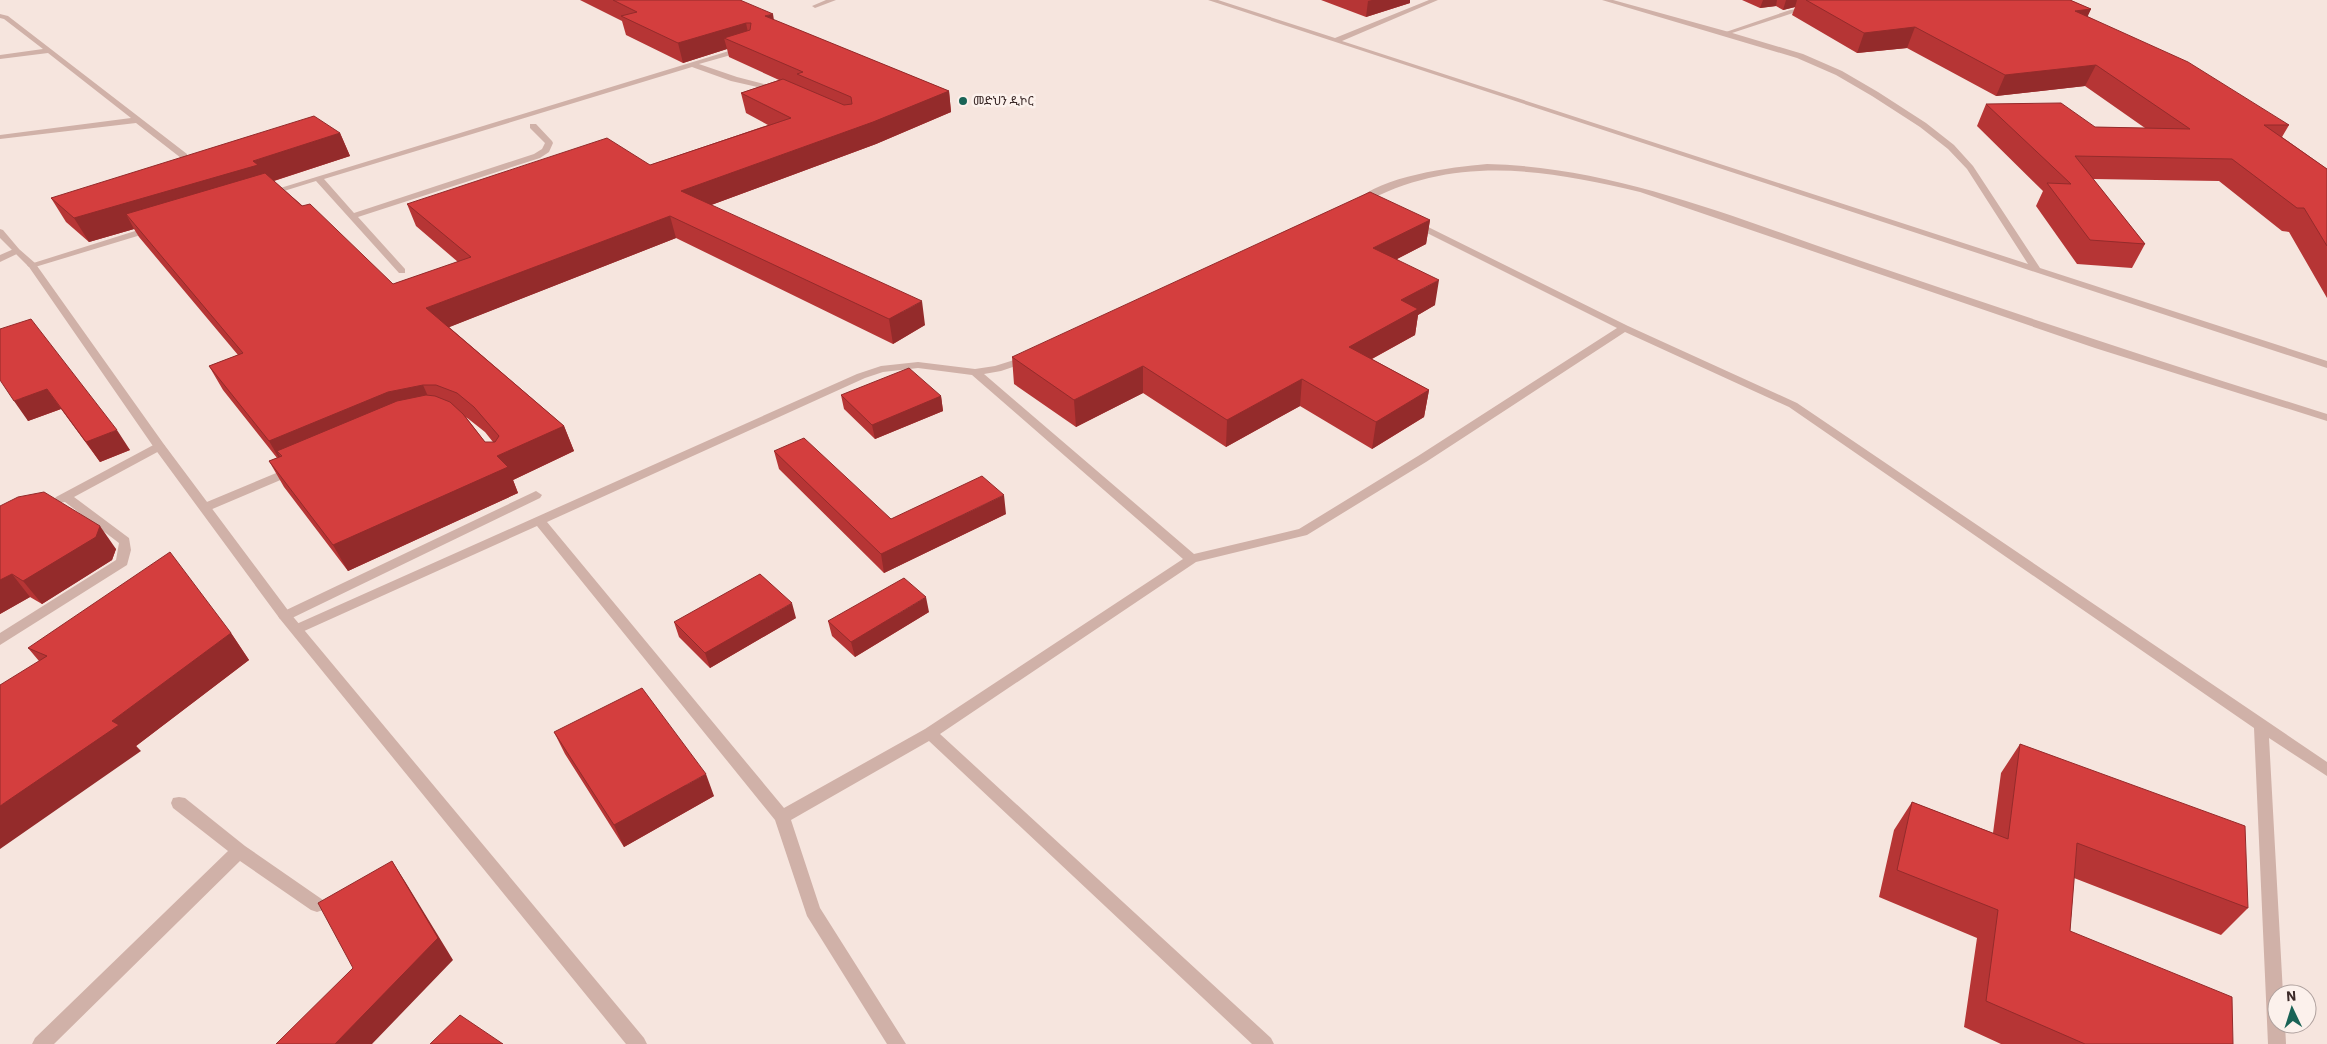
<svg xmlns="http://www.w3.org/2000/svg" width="2327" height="1044" font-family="'IBM Plex Sans','Noto Sans Ethiopic',sans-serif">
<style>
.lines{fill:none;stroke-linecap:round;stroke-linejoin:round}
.service{fill:#d0b1a8;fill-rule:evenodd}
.minor{fill:#d0b1a8;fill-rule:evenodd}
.wall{fill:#b63535;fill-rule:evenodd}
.shaded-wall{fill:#942b2b}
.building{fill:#d43e3e;stroke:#942b2b}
.poi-dot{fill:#196356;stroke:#fcf1ec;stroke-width:2}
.labels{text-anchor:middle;stroke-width:5;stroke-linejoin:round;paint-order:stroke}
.far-poi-label{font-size:12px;fill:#3c2a29;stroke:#fcf1ec;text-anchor:start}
</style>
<rect width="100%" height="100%" fill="#f6e5de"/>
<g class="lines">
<path class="service" d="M826,0H836L815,8L812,6Z
M1809,7L1812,9L1811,10L1793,13L1729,34L1723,33L1790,10Z
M0,14L8,16L187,154V158H181L136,123L0,139V135L131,118L48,53L0,59V55L43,49L4,19L0,18Z
M742,47L746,49L745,51L699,64L737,77L780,88V92L731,81L692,67L324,179L354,213L534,154L542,149L545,143L530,128V124H536L552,141L553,143L549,152L540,158L358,217L405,269V273H399L316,181L268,196L264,193Z
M1487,164C1620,167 1745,222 1870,264C2022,316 2174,366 2327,414V421L2095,348L1640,192C1544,169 1453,154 1362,204L1355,202C1381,176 1451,167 1487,164Z
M1414,220L1628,326L1797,403L2327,762V776L2269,738L2283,994H2277V1024H2285L2286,1044H2268L2254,728L1789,407L1625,332L1426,462L1307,535L1196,562L940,734L1271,1038L1274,1044H1252L929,741L791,820L820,908L906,1044H887L807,916L775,820L537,526L302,632H292L290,629L292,626L857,374L881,366L918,362L975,369L995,366L1027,356L1031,357L1032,359L1031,361L1001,371L984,374L1194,554L1299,529L1418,456L1617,328L1411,225L1409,223ZM918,368L972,375L1183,559L925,729L784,808L547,522L865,378L883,372Z
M151,226L154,227V231L35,267H29L27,265Z
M16,248L19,249V253L0,262V255Z
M159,442L165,446L163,449L74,497L129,538L131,550L127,565L0,645V633L116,560L119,543L65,502L56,503L54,500L56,497Z
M293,466L299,470L297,473L210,510L206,511L200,507L202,504Z
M536,491L542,495L540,498L290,619H280L278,616L280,613Z
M179,797L185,798L245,846L323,900L325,905L323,910L317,912L311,910L240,861L54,1044H32L35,1038L228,851L173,808L171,803L173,798Z"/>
<path class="minor" d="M1208,0H1218L1335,38L1429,0H1438L1342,41L2028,264L1967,169L1948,149L1920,127L1872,96L1836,75L1797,58L1602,0H1613L1729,32L1803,54L1842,71L1878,92L1926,123L1954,145L1973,166L2040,268L2327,361V368Z
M0,229L3,230L19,249L35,263L163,443L290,613L644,1038L647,1044H626L280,619L155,449L29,267L0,238Z"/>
</g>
<path class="wall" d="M580,0H740L774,20L949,91L951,112L876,144L711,205L925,325L893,344L676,238L449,327L564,426L574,451L513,480L518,493L348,571L284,487L269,461L277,458L223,390L209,366L238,355L139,237L134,229L89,242L66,222L51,198L340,133L350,156L274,181L393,284L458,262L416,226L407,204L650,165L768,125L746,113L741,93L779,80L729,57L727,49L683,63L626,35L622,21ZM466,417L485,432L493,442H485Z
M1321,0H1410V3L1366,17Z
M1742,0H2070L2091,9L2087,16L2289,125L2282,137L2327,169V298L2289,232L2282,231L2219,181L2093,179L2145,244L2132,268L2077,264L2036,206L2043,191L1977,126L1986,104L2095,127L2145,128L2085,86L1996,96L1907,48L1857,53L1792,15L1795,7L1783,10L1776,6L1760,8Z
M1430,220L1426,244L1397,259L1435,305L1418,315L1415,335L1372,359L1429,390L1424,417L1372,449L1300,406L1226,447L1143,393L1076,427L1014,384L1012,357Z
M0,329L130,450L100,462L61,409L28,421Z
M841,395L941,396L943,411L875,439L844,409Z
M774,451L891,519L1006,514L884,573L779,469Z
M0,506L116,549L112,560L42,604L30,597L0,614Z
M929,612L855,657L832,636L828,621Z
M796,618L710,668L679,637L674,622Z
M231,633L249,660L136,746L141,751L39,661L28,648Z
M554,732L714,796L624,847L565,754Z
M2020,744L2248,908L2221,935L2074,878L2070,931L2233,1044H2001L1964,1027L1977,938L1879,897L1894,830L1912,802L1993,833L2001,773Z"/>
<path class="shaded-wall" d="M1372,0H1410V3L1366,17L1368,1Z
M1763,0H1777L1776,6L1760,8Z
M1786,0H1797L1795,7L1783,10Z
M2091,9L2082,29L2075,11Z
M773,14L776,33L765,16Z
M746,23L750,42L724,38L727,49L683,63L678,43Z
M1915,27L1907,48L1857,53L1864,33Z
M2096,65L2085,86L1996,96L2005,75Z
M949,91L951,112L876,144L687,214L681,191Z
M340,133L350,156L267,183L126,214L134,229L89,242L74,218Z
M670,216L676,238L437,332L426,308Z
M1430,220L1426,244L1370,273L1373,248Z
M1439,280L1435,305L1418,315L1415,335L1346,373L1349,347L1401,300Z
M922,301L925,325L893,344L889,319Z
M1143,366V393L1076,427L1074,400Z
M1302,379L1300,406L1226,447L1227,420Z
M423,385L434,410L282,456L277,451L286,466L284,467L269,441L388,392Z
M47,389L61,409L28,421L14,401Z
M1429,390L1424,417L1372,449L1376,422Z
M941,396L943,411L875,439L872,425Z
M564,426L574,451L513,480L518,493L348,571L333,545L497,456Z
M117,430L130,450L100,462L86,442Z
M1004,495L1006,514L884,573L881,554Z
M100,526L116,549L112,560L42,604L23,581Z
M12,574L30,597L0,614V580Z
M926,597L929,612L855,657L851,642Z
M792,603L796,618L710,668L705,653Z
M231,633L249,660L136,746L141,751L0,849V806L112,721Z
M706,774L714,796L624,847L614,825Z
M392,861L406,883L453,960L372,1044H335Z"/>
<path class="building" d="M613,0H740L773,14L765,16L949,91L873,122L681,191L922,301L889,319L670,216L426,308L564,426L497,456L508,467L333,545L269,461L282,456L277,451L397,401L426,395L435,396L450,402L463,414L485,442H495L499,436L474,407L457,393L436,385H423L388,392L269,441L209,366L243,353L126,214L265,173L302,206L310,204L393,284L471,257L407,204L607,138L650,165L791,118L741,93L783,79L844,105L852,104L851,97L797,74L803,72L724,38L750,30L751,23H746L678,43L621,16L637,12Z
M1806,0H2070L2091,9L2075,11L2188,62L2289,125H2264L2327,169V246L2304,208H2297L2232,159L2075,156L2145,244L2090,240L2047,183L2071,184L1986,104L2061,103L2095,127L2190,129L2096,65L2005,75L1915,27L1864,33Z
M314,116L340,133L253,161L258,165L74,218L51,198Z
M1370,192L1430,220L1373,248L1439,280L1401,300L1418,309L1349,347L1429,390L1376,422L1302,379L1227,420L1143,366L1074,400L1012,357Z
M31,319L117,430L86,442L47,389L14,401L0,380V329Z
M909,368L941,396L872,425L841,395Z
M804,438L891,519L982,476L1004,495L881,554L774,451Z
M44,492L100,526L96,537L23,581L12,574L0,580V506L18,497Z
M170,552L231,633L112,721L119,725L0,806V685L47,656L28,648Z
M760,574L792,603L705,653L674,622Z
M904,578L926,597L851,642L828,621Z
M642,688L706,774L614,825L554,732Z
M2020,744L2245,826L2248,908L2077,843L2070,931L2232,997L2233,1044H2085L1986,1001L1998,910L1897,870L1912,802L2008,839Z
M392,861L438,938L335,1044H276L353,968L318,903Z
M460,1015L503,1044H430Z"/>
<circle class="poi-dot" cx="963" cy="101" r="5"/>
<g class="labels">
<g class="far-poi-label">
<text x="973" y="105">መድህን ዲኮር</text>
</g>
</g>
<g transform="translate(2292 1009) rotate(356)"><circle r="24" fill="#fcf1ec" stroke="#afa19e"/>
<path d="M0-4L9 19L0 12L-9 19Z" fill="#196356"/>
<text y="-8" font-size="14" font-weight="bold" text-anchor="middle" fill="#3c2a29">N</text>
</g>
</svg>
